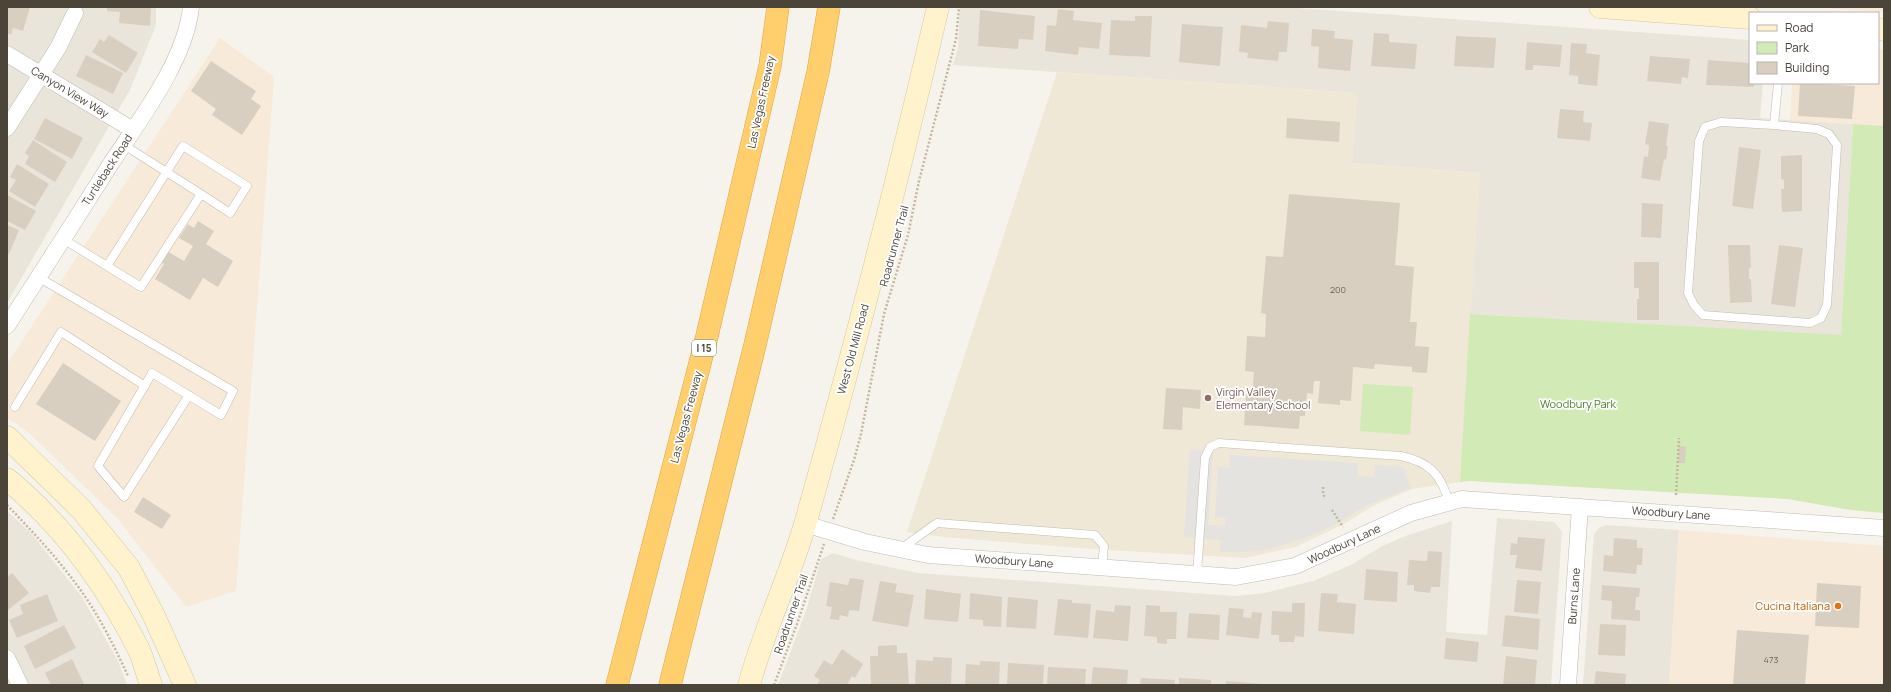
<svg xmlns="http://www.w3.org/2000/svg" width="1891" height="692" font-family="Manrope,sans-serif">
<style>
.residential{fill:#eae5da}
.commercial{fill:#f7ead8}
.education{fill:#efe8d6}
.green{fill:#d2eab5}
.parking{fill:#e5e3e0}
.building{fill:#d8cfc1}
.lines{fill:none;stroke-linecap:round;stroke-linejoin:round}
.lane-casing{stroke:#c2bbae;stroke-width:9}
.street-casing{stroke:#c2bbae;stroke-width:17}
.secondary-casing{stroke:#d6c79b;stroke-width:23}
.highway-casing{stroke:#e0a43c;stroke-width:23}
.path{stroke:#c4b79f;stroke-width:2.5;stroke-dasharray:2 2;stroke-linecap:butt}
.lane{stroke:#fff;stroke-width:8}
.street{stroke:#fff;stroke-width:16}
.secondary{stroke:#fff3cd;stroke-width:22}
.highway{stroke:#ffcf6e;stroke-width:22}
.education-dot{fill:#8d6e63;stroke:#fff;stroke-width:1.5}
.food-dot{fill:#e8710a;stroke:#fff;stroke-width:1.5}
.labels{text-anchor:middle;stroke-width:3.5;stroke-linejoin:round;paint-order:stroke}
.number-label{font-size:9px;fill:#6e675b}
.shield{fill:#fff;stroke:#817c74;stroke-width:1}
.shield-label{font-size:10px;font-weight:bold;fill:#4b4439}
.street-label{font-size:11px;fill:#4b4439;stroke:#fff}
.education-label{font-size:11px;fill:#785e54;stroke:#fff;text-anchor:start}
.park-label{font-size:11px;fill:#4a7f2a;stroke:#fff}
.food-label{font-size:11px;fill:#c56008;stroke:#fff;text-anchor:end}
</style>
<rect width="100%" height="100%" fill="#f6f3ec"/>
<path class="residential" d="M7,7H156V25L130,90L7,303Z
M960,7H1283L1750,40V83H1763L1760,118L1853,124L1841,336L1470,314L1480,173L1352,163L1357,93L953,65L958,48Z
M7,511L31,533L82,597L118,661L127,685H7Z
M1497,518L1554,522L1562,532L1551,685H778L807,608L821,559L833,553L856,560L918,573L1235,596L1265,593L1313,581L1351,565L1382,546L1408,535L1452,521L1446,632L1487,635Z
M1606,525L1679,530L1669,685H1583L1594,534L1599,528Z"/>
<path class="commercial" d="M1808,7H1884V12Z
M220,38L274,77L236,591L186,607L118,519L26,430L7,418V364Z
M1878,49H1884V126L1790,120L1792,83H1878Z
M1679,530L1884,546V685H1669Z"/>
<path class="education" d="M1057,72L1357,93L1352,163L1480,173L1460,482L1412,489L1373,506L1342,525L1295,547L1245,558L1092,549L943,537L907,532Z"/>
<path class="green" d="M1853,124L1884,126V513L1851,510L1787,499L1470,481L1460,482L1470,314L1841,335Z
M1363,384L1413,387L1410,435L1360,431Z"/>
<path class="parking" d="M1190,450L1213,451L1208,525L1225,526L1226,518L1215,517L1218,467L1229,468L1230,455L1358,463L1357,476L1374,477L1375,465L1403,467L1411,488L1369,504L1340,522L1305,538L1269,549L1246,552H1220L1221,540L1184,537Z"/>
<path class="building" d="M7,7H30L23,31L13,28L11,35L7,33Z
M107,7H151L150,26L119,23L120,12L107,11Z
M1058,9L1074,11L1073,20L1102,23L1099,49L1079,47L1078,55L1045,51L1047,25L1056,26Z
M980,10L1035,16L1033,40L1019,39L1018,49L978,46Z
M1135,16H1152L1150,57L1109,55L1111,20L1135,21Z
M1268,21L1289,23L1287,52H1279L1278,61L1247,58L1248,53L1239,52L1241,25L1267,28Z
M1182,24L1223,27L1220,66L1179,62Z
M1312,29L1335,31L1334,38L1353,40L1350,71L1318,68L1319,47L1311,46Z
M1374,33L1389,34V42L1417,44L1415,69L1371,66Z
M109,35L138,53L126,73L92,52L100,39L104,42Z
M1456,36L1496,38L1494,68L1454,66Z
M1527,42L1562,45L1560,67L1533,65V70H1525Z
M1571,43L1587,44L1586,53L1600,55L1597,86L1578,84V76L1569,75Z
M86,55L123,73L113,94L76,76Z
M1650,56L1690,59L1688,78L1682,77L1681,84L1647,81Z
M1708,60L1750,63V83H1754V87L1706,85Z
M211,61L256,91L251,99L261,106L242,135L212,115L216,109L191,91Z
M1800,83L1855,86L1852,119L1798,116Z
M1560,109L1584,111L1583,122L1592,123L1590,141L1557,138Z
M45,118L83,138L72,159L34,139Z
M1287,118L1340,122L1339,142L1286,138Z
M1649,121L1669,124L1666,146H1668L1666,160L1664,159L1660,181L1641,178L1644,156L1648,157L1649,145L1645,144Z
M33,140L67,162L55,182L25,164L29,156L25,153Z
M1739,147L1761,150L1753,209L1732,206Z
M1802,155V211L1782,212L1781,189H1784V180L1781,179V156Z
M17,164L49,184L35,207L9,191L16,180L10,177Z
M1289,194L1400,203L1395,265L1414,267L1410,322H1417L1415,346L1429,347L1427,373L1412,372V367L1375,364L1374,369L1353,367L1351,401L1340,400V405L1318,403L1320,381H1314L1313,394L1307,393L1305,416H1300L1299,429L1244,425L1246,395H1252L1254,372L1245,371L1247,336L1265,337L1266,314L1261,313L1266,256L1283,257Z
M7,195L36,211L25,230L7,221Z
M1642,203L1663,204L1661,238L1641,237Z
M198,221L214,231L206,244L233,261L218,287L203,278L190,300L155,279L164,264L161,262L167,251L184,261L193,246L179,238L188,224L194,228Z
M7,225L19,230L9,254L7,253Z
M1728,245H1750L1751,268H1749V279H1751L1752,302L1730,303Z
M1779,245L1803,248L1795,307L1771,304Z
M1634,262H1659V320H1637V299H1639V288H1634Z
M63,363L121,401L95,441L36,404Z
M1166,388L1201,390L1200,409L1183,407L1182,430L1163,429Z
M1679,446L1686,447L1685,463H1678Z
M143,497L171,515L162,529L134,512Z
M1518,537L1545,539L1542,571L1515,568L1517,555H1510L1511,543L1517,544Z
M1614,538L1637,540V548H1643L1642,565H1637L1636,574L1603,571L1604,555L1613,556Z
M1428,551L1442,552L1440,587H1431L1430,593L1414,591V585H1407L1409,560L1427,561Z
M1366,569L1398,572L1397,602L1364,600Z
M12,573L29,593L7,611V577Z
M850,578L864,580L859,611L849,610L848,617L840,615L839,620L830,619L832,607L826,606L830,582L848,585Z
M1517,580L1541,582L1538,614L1514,612Z
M880,581L897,584L895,592L914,595L908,627L872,621Z
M1817,583L1861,586L1859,628L1815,626Z
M1602,585L1640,588L1639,597H1636L1635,610H1640V621L1611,619L1612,601L1601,600Z
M926,589L961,594L958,622L924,619Z
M970,593L1002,597L1001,627L983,626V620L969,619Z
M1321,593L1338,594L1337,602L1356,604L1354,634L1318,631Z
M47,594L58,621L17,638L9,620L23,614L20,605Z
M1008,597L1038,600L1036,629L1006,627Z
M1058,599L1072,600V603L1091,604L1088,638L1054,635Z
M1292,603H1305L1304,637L1295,636L1294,642H1279V635H1271L1272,611L1292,612Z
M1115,605L1131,606L1128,641L1093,638L1096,610L1114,612Z
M1146,605L1160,606V612H1177L1176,639H1167V644L1157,643V637L1144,636Z
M1229,608L1244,609L1243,617L1251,618L1252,612L1262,613L1259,639L1226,635Z
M1189,613L1220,615L1219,640L1187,638Z
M1505,615L1540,619L1538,650L1502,646Z
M1600,624L1626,625L1625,656L1598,655Z
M64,625L76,648L35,669L24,646Z
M1737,630L1809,635L1805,685H1733Z
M1446,638L1479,642L1477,662L1444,659Z
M897,645V653H907L909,685H871L870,656H878V646Z
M842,649L863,664L855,678L852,676L847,685H817L820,680L814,676L824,660L832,665Z
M1506,656L1537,660L1535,685H1503Z
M933,657L952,658L951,685H915L916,660L933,661Z
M72,659L84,684L51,685L45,673Z
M980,661L1000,662L999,685H965L966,664L980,665Z
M1008,663L1044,665L1043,685H1007Z
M1048,667L1086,669L1085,685H1047Z
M1093,667L1128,670L1127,685H1091Z
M1596,671L1626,674L1625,685H1594Z
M1141,678L1175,680L1174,685H1140Z
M1179,678L1211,680V685H1179Z
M1226,681L1262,684V685H1226Z"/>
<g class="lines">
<g class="lane-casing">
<path id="lane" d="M1774,125L1817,129L1829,134L1837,145L1827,305L1821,318L1810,323L1703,315L1694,305L1688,293L1699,141L1705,127L1721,122L1774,125L1778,83
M124,145L201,194
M63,239L141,287L201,194L230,213L247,186L183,146L107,266
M38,277L233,391L221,415L152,373L98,466L124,497L189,395
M15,407L61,332L145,386
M902,548L937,523L1095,535L1104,546L1102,567
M1197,574L1205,458L1210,447L1219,443L1401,456C1429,462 1441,474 1449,502"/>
</g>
<g class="street-casing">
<path id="street" d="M7,54L133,130
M7,128L58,48L75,13
M7,326C42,272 76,219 110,165C140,119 185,62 191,7
M805,524L865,542L928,555L1236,577L1295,566L1411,513L1462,499L1884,528
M7,658L20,685
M1568,685L1580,507"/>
</g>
<g class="secondary-casing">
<path id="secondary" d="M1600,7L1750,18
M1878,29L1884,30
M7,437L81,509L129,568L154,616L185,685
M7,479C63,525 107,586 139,650C144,661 147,674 151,685
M749,685C764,629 790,577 806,521C854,351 898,179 938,7"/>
</g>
<g class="highway-casing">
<path id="highway" d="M617,685L707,336L770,66L778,7
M670,685L755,345L818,72L829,7"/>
</g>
<path class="path" d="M1323,487V493L1325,498
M1676,495L1679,438
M7,505C29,528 51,551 70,576C94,606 112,641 128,676
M1332,510L1343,527
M833,519L854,460L861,434L884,314L908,235L919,181L956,39L959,7
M774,685L797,624L824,544"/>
<use href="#lane" class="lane"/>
<use href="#street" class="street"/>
<use href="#secondary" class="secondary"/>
<use href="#highway" class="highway"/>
</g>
<circle class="education-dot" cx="1208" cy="398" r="4"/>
<circle class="food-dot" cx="1838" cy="606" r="4"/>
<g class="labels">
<g class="number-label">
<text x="1338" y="293">200</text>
<text x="1771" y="663">473</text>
</g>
<rect class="shield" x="692" y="340" width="24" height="16" rx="3"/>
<g class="shield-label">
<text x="704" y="352">I 15</text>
</g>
<g class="street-label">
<text transform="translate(70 92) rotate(31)" y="4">Canyon View Way</text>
<text transform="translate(761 102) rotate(-78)" y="4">Las Vegas Freeway</text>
<text transform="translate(107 170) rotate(-57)" y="4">Turtleback Road</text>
<text transform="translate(894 246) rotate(-75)" y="4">Roadrunner Trail</text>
<text transform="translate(853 349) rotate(-75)" y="4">West Old Mill Road</text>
<text transform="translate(686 417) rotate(-75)" y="4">Las Vegas Freeway</text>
<text transform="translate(1671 513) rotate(4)" y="4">Woodbury Lane</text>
<text transform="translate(1344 544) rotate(-25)" y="4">Woodbury Lane</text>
<text transform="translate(1014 561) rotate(4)" y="4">Woodbury Lane</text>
<text transform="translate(1574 596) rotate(-86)" y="4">Burns Lane</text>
<text transform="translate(791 614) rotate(-71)" y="4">Roadrunner Trail</text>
</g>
<g class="education-label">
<text x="1216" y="396">Virgin Valley<tspan x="1216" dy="13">Elementary School</tspan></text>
</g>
<g class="park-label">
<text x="1578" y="408">Woodbury Park</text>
</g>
<g class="food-label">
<text x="1830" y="610">Cucina Italiana</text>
</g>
</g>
<rect width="1891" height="692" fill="none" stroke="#4b4439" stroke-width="16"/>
<rect x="1749" y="12" width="130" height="72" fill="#ffffff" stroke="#b7b4b0"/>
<rect x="1757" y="25" width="20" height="6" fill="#fff3cd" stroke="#b7b4b0"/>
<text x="1785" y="32" font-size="12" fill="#4b4439">Road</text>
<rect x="1757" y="42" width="20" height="12" fill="#d2eab5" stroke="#b7b4b0"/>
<text x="1785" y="52" font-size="12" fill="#4b4439">Park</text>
<rect x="1757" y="62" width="20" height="12" fill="#d8cfc1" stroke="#b7b4b0"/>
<text x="1785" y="72" font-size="12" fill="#4b4439">Building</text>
</svg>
